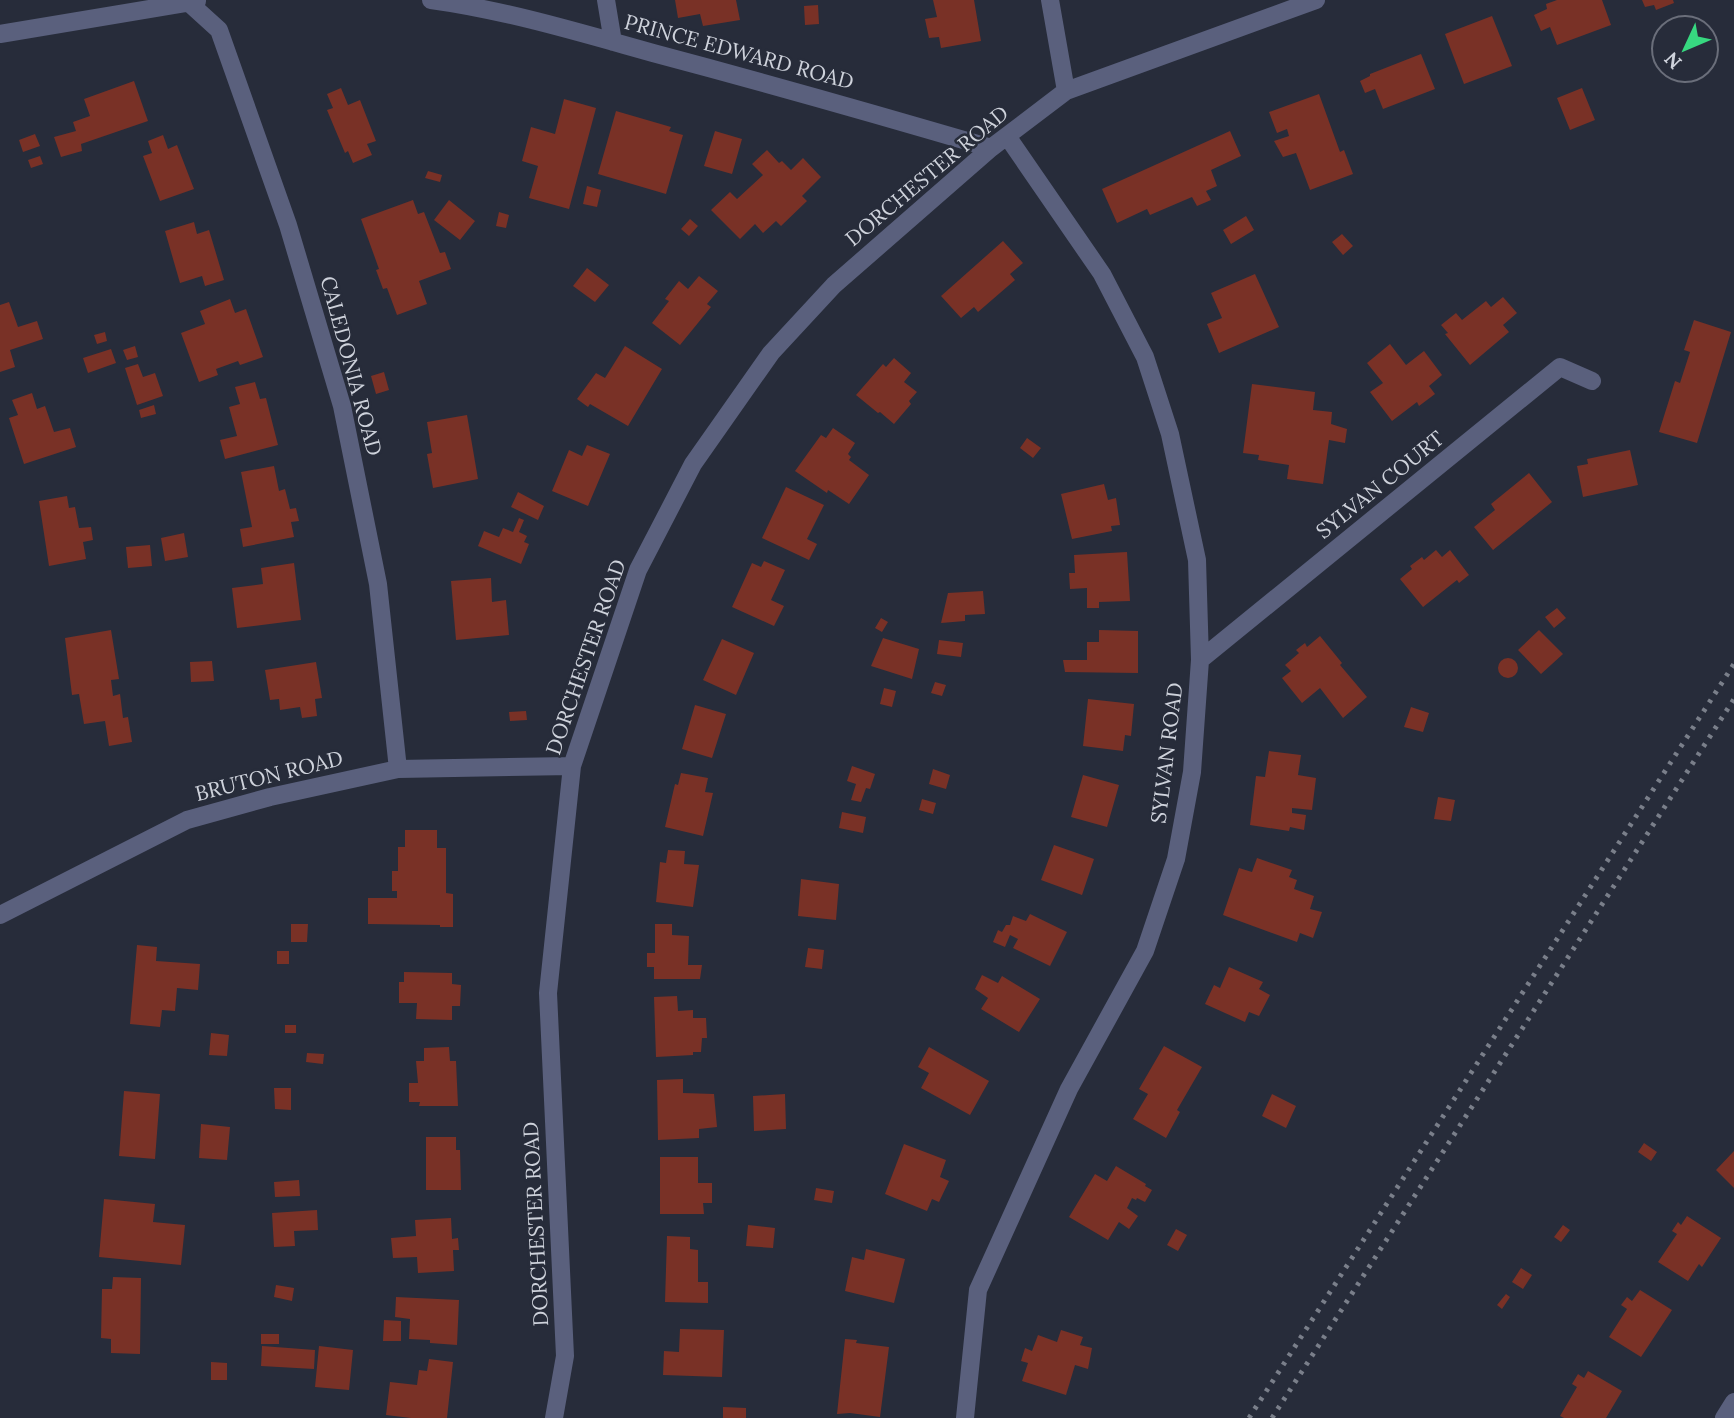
<svg xmlns="http://www.w3.org/2000/svg" width="1734" height="1418" font-family="Lora,serif">
<style>
.building{fill:#793126}
.lines{fill:none;stroke-linecap:round;stroke-linejoin:round}
.street{stroke:#5a607d;stroke-width:18}
.rail{stroke:#7a7f8a;stroke-width:5;stroke-dasharray:3.5 7;stroke-linecap:butt}
.labels{text-anchor:middle;stroke-width:5;stroke-linejoin:round;paint-order:stroke}
.street-label{font-size:21px;fill:#ced2db;stroke:#272c3a}
</style>
<rect width="100%" height="100%" fill="#272c3a"/>
<path class="building" d="M675,0H736L740,20L703,26L700,14L678,18Z
M933,0H974L981,41L941,48L939,37L929,38L925,19L937,17Z
M1557,0H1602L1611,25L1557,45L1550,27L1541,31L1534,15L1547,9L1546,4Z
M1642,0H1673L1674,3L1656,10L1654,5L1645,7Z
M818,5L819,24L805,25L804,6Z
M1492,16L1512,66L1464,84L1445,34Z
M1421,54L1435,89L1383,109L1375,89L1365,93L1360,81L1370,76V74Z
M134,81L148,121L81,144L82,151L61,157L54,137L76,131L73,122L90,116L84,99Z
M341,88L348,105L360,100L376,141L367,144L372,155L353,163L348,151L345,153L327,110L333,108L327,94Z
M1582,88L1595,120L1570,130L1557,98Z
M1319,94L1340,152L1344,150L1353,174L1310,190L1296,153L1283,157L1274,141L1289,136L1287,129L1277,133L1269,112Z
M564,99L596,108L569,209L529,198L538,166L522,161L531,127L555,134Z
M616,111L671,127L669,131L683,135L666,194L598,174Z
M715,131L742,139L732,174L704,166Z
M1230,131L1241,156L1211,170L1217,186L1206,191L1211,200L1197,206L1192,197L1150,215L1147,209L1117,223L1102,189Z
M35,134L40,146L23,152L19,140Z
M163,135L168,149L177,145L194,189L160,201L143,156L152,153L148,141Z
M767,150L779,163L782,161L791,170L803,158L821,177L802,196L807,201L781,226L776,221L763,233L755,224L740,239L711,210L730,192L737,199L763,175L752,164Z
M40,156L43,164L31,168L28,160Z
M428,171L442,175L440,182L425,178Z
M587,186L601,190L597,207L583,204Z
M413,200L418,214L424,212L440,253L445,252L451,269L419,281L427,304L397,315L387,288L383,289L376,270L379,269L361,219Z
M449,200L475,221L460,240L434,220Z
M499,212L509,215L506,228L496,226Z
M1246,216L1254,230L1231,244L1223,230Z
M690,219L698,226L689,236L681,229Z
M194,222L197,234L209,230L224,280L205,286L202,276L180,283L165,231Z
M1342,234L1353,246L1343,255L1332,242Z
M1003,241L1023,263L1010,274L1015,280L978,312L974,307L961,318L941,296Z
M587,268L609,285L595,302L573,286Z
M1255,274L1279,327L1219,353L1207,324L1222,318L1211,293Z
M699,276L718,291L707,304L711,307L680,345L652,323L669,301L665,299L679,281L688,289Z
M1503,297L1517,313L1503,325L1509,332L1470,365L1445,334L1448,333L1441,325L1456,313L1462,320L1486,301L1491,307Z
M230,299L235,313L246,309L263,357L240,365L238,361L216,369L218,375L199,382L181,333L205,324L200,311Z
M9,302L18,327L37,321L43,339L10,350L15,367L0,372V305Z
M1694,320L1731,332L1697,443L1659,432L1675,381L1680,383L1690,352L1684,350Z
M105,332L107,341L97,344L94,335Z
M1390,344L1406,365L1424,351L1442,375L1429,386L1435,394L1419,406L1417,402L1392,421L1370,392L1383,383L1367,363Z
M135,346L138,357L127,360L123,350Z
M625,346L662,369L628,426L590,404L588,407L577,399L596,373L605,378Z
M111,349L116,363L88,373L83,358Z
M894,358L911,373L904,382L917,392L909,401L911,404L894,424L880,412L878,413L856,395L883,364L886,367Z
M138,364L143,377L155,373L163,396L137,405L125,368Z
M384,372L389,390L376,394L371,376Z
M255,382L260,399L266,398L278,445L225,459L220,440L237,436L229,407L240,404L235,387Z
M1252,384L1315,392L1313,410L1332,412L1331,424L1347,429L1345,443L1329,440L1323,484L1287,479L1289,465L1258,460L1259,455L1243,453Z
M32,393L37,409L45,406L54,432L70,428L76,447L24,464L9,418L18,415L12,400Z
M154,405L156,414L141,418L139,410Z
M467,415L478,479L433,488L427,454L432,453L427,422Z
M833,428L855,443L848,454L851,457L849,460L869,475L849,504L828,490L827,493L795,471L821,435L826,438Z
M1027,438L1041,448L1033,458L1020,448Z
M587,445L610,454L588,506L552,491L569,450L582,456Z
M1630,450L1638,485L1583,497L1577,466L1588,464L1587,459Z
M274,466L279,491L285,489L290,509L296,508L299,521L291,522L294,537L243,547L240,529L252,527L241,472Z
M1529,473L1552,502L1493,550L1474,527L1495,510L1491,504Z
M1104,484L1108,500L1116,498L1120,525L1111,526L1112,531L1072,539L1061,494Z
M786,487L824,505L807,539L817,544L809,560L762,538Z
M518,492L544,506L538,520L511,507Z
M67,496L69,508L75,507L79,528L91,527L93,540L83,542L86,559L49,566L39,501Z
M519,518L524,520L519,532L527,536L524,542L529,544L521,564L478,546L484,531L499,537L503,528L513,532Z
M184,533L188,557L165,561L161,538Z
M150,545L152,566L128,568L126,547Z
M1436,550L1442,557L1450,550L1469,575L1459,583L1457,580L1423,607L1400,579L1412,569L1410,566L1422,557L1424,560Z
M1127,552L1130,601L1099,602V608H1087V588L1070,589L1069,573H1075L1074,555Z
M764,561L785,570L771,600L784,606L774,626L732,607L752,563L761,567Z
M294,563L301,620L237,628L232,588L263,584L261,568Z
M491,578L492,602L506,600L509,635L456,640L451,581Z
M983,591L985,614L965,615V621L941,623L948,593Z
M1557,608L1566,618L1554,628L1545,617Z
M881,618L888,622L882,632L875,628Z
M111,630L119,679L111,680L113,696L120,694L123,718L128,717L132,742L109,746L105,721L84,724L79,694L72,695L65,638Z
M1099,630L1138,631V673L1065,672L1063,660H1087V642H1099Z
M1539,630L1563,654L1541,674L1518,650Z
M1320,636L1342,663L1340,665L1367,697L1343,718L1320,688L1302,703L1282,678L1291,671L1285,665L1299,653L1296,650L1305,643L1307,647Z
M883,638L919,649L912,679L871,666Z
M722,639L754,653L736,695L703,680Z
M939,640L963,643L961,657L937,654Z
M1498 668a10 10 0 1 1 20 0a10 10 0 1 1-20 0Z
M212,661L214,681L191,682L190,662Z
M316,662L322,698L315,699L317,716L302,718L300,707L280,710L279,699L270,700L265,670Z
M935,682L946,685L942,696L931,693Z
M884,688L896,691L892,707L880,704Z
M1088,699L1134,704L1131,736L1125,735L1123,751L1083,746Z
M695,705L726,714L712,758L682,749Z
M1411,707L1429,713L1423,732L1404,727Z
M526,711L527,720L510,721L509,712Z
M1269,751L1301,755L1298,775L1316,778L1312,810L1292,808V813L1306,815L1304,830L1290,827L1289,831L1250,825L1256,776L1265,777Z
M852,766L875,774L870,789L866,788L861,802L851,800L856,784L847,781Z
M933,769L950,775L946,789L929,784Z
M681,773L708,778L705,792L713,793L703,836L665,827L675,784L678,785Z
M1083,775L1119,785L1107,827L1071,817Z
M1438,797L1455,800L1451,821L1434,819Z
M922,799L936,803L933,814L919,810Z
M842,812L866,817L863,833L839,828Z
M405,830H437V848H446V893L453,894V927H440V925L368,924V898H397V891H392V871H398V847H405Z
M1054,845L1094,859L1082,895L1041,880Z
M668,850L685,851L684,864L699,865L693,907L656,902L660,862L666,863Z
M1257,858L1292,870L1289,877L1297,880L1294,889L1314,896L1310,909L1322,912L1313,938L1300,933L1297,942L1223,915L1239,868L1252,872Z
M801,879L839,884L836,920L798,916Z
M1030,914L1067,932L1050,966L1013,948L1018,939L1010,935L1005,947L993,942L998,930L1002,932L1006,925H1010L1013,916L1026,921Z
M291,924H308L307,942H291Z
M655,924H672V935L689,936L688,965H702L700,979H654V967H647V953H655Z
M137,945L157,947L156,961L200,964L198,990L177,988L175,1011L162,1010L160,1027L130,1024Z
M808,948L824,950L822,969L805,967Z
M277,951H289V964H277Z
M1229,967L1263,982L1259,989L1270,995L1259,1016L1249,1012L1245,1022L1205,1004L1214,985L1220,988Z
M404,972L452,973V984L461,985L460,1006H452V1020L416,1019L417,1003H399V982H404Z
M982,975L998,983L1002,976L1040,999L1019,1032L981,1009L988,998L975,989Z
M677,996L678,1011L693,1010V1018H706L707,1038H702L701,1052H693V1055L656,1057L654,997Z
M285,1025H296V1033H285Z
M211,1033L229,1035L227,1056L209,1055Z
M1164,1046L1202,1067L1177,1110L1180,1112L1166,1138L1133,1119L1148,1094L1139,1089Z
M449,1047L450,1061H456L458,1106H419L420,1102H409V1083H418L416,1061H424V1048Z
M929,1047L989,1081L970,1115L921,1088L929,1073L918,1067Z
M307,1053L324,1054L323,1064L306,1062Z
M683,1079V1093L714,1094L717,1127L699,1129V1138L658,1140L657,1080Z
M274,1088H291V1110L275,1109Z
M124,1091L160,1094L155,1159L119,1156Z
M785,1094L786,1129L754,1131L753,1096Z
M1272,1094L1296,1106L1286,1128L1262,1116Z
M201,1124L230,1127L227,1160L199,1158Z
M426,1137H456V1150H460L461,1190H426Z
M1644,1143L1657,1152L1651,1161L1638,1152Z
M904,1144L946,1160L940,1177L949,1181L939,1202L932,1199L927,1211L885,1194Z
M1734,1151V1188L1716,1170Z
M660,1157H698V1183H712V1203H703L704,1214H660Z
M1116,1166L1146,1184L1145,1186L1152,1190L1145,1202L1137,1198L1136,1200L1132,1198L1127,1208L1138,1216L1129,1229L1119,1222L1108,1240L1069,1217L1095,1174L1107,1181Z
M299,1180L300,1196L275,1197L274,1182Z
M816,1188L834,1191L832,1203L814,1200Z
M104,1199L155,1204L153,1222L185,1225L181,1265L99,1257Z
M317,1210L318,1230L294,1231L295,1246L274,1247L272,1213Z
M1687,1216L1721,1238L1702,1267L1699,1264L1688,1281L1658,1262L1677,1234L1672,1231L1678,1222L1681,1225Z
M451,1218L452,1239L458,1238L459,1250H453L454,1271L418,1273L417,1257L393,1258L391,1238L416,1236L415,1220Z
M748,1225L775,1228L773,1248L746,1246Z
M1563,1225L1570,1230L1561,1242L1554,1237Z
M1176,1229L1187,1235L1178,1251L1167,1245Z
M667,1236L690,1237V1249L698,1250V1282H708V1303L665,1302Z
M866,1249L905,1259L894,1303L845,1291L852,1257L864,1260Z
M1521,1268L1532,1275L1523,1289L1512,1282Z
M113,1277L141,1278L140,1354L111,1353V1339L101,1338L102,1289H112Z
M276,1285L294,1288L292,1301L274,1297Z
M1640,1290L1672,1310L1641,1357L1609,1337L1627,1309L1621,1305L1627,1297L1632,1301Z
M1506,1294L1510,1297L1502,1309L1497,1305Z
M396,1297L459,1300L457,1345L430,1343V1340L409,1339L410,1319L395,1317Z
M384,1320L401,1321V1341H383Z
M680,1329L724,1330L722,1377L663,1375L664,1351L679,1352Z
M1061,1330L1083,1337L1080,1345L1092,1348L1088,1369L1075,1365L1066,1395L1022,1381L1028,1363L1021,1361L1025,1348L1032,1351L1038,1335L1057,1342Z
M261,1334H279V1344H261Z
M845,1339L857,1340L856,1343L889,1347L880,1417L850,1413L837,1414Z
M262,1346L315,1350L314,1369L261,1366Z
M319,1346L353,1350L349,1390L315,1387Z
M429,1359L453,1362L447,1418H411L386,1415L390,1382L417,1385L419,1370L427,1371Z
M211,1362L227,1363V1380H211Z
M1588,1371L1622,1391L1606,1418H1564L1560,1416L1577,1387L1572,1384L1578,1374L1584,1378Z
M723,1407L746,1408V1418H723Z"/>
<g class="lines">
<path class="street" d="M186,0L219,30L288,225L342,406L378,584L398,769
M431,0C505,10 581,33 653,53C766,83 879,115 991,148
M606,0L613,42
M1050,0L1066,91
M0,34L197,1
M1200,660L1560,367L1592,381
M0,915L187,820L270,797L398,769L572,766
M554,1418L565,1356L548,993L572,766L638,570L693,464L771,353L834,285L991,148L1066,91L1316,0
M965,1418L978,1290L1069,1089L1145,951L1176,859L1192,772L1200,660L1197,560L1170,434L1145,357L1102,274L1007,136
M1724,1418L1734,1402"/>
<path class="rail" d="M1249,1418L1734,664
M1272,1418L1734,699"/>
</g>
<g class="labels">
<g class="street-label">
<text transform="translate(739 52) rotate(15)" y="7">PRINCE EDWARD ROAD</text>
<text transform="translate(927 176) rotate(-40)" y="7">DORCHESTER ROAD</text>
<text transform="translate(351 366) rotate(75)" y="7">CALEDONIA ROAD</text>
<text transform="translate(1380 485) rotate(-39)" y="7">SYLVAN COURT</text>
<text transform="translate(586 657) rotate(-71)" y="7">DORCHESTER ROAD</text>
<text transform="translate(1167 753) rotate(-83)" y="7">SYLVAN ROAD</text>
<text transform="translate(269 776) rotate(-14)" y="7">BRUTON ROAD</text>
<text transform="translate(536 1224) rotate(-93)" y="7">DORCHESTER ROAD</text>
</g>
</g>
<g transform="translate(1685 49) rotate(226)"><circle r="33" fill="#272c3a" stroke="#6a6e7a" stroke-width="2"/>
<path d="M0-5L12 26L0 18L-12 26Z" fill="#37d880"/>
<text y="-10" font-size="19" font-weight="bold" text-anchor="middle" fill="#ced2db">N</text>
</g>
</svg>
